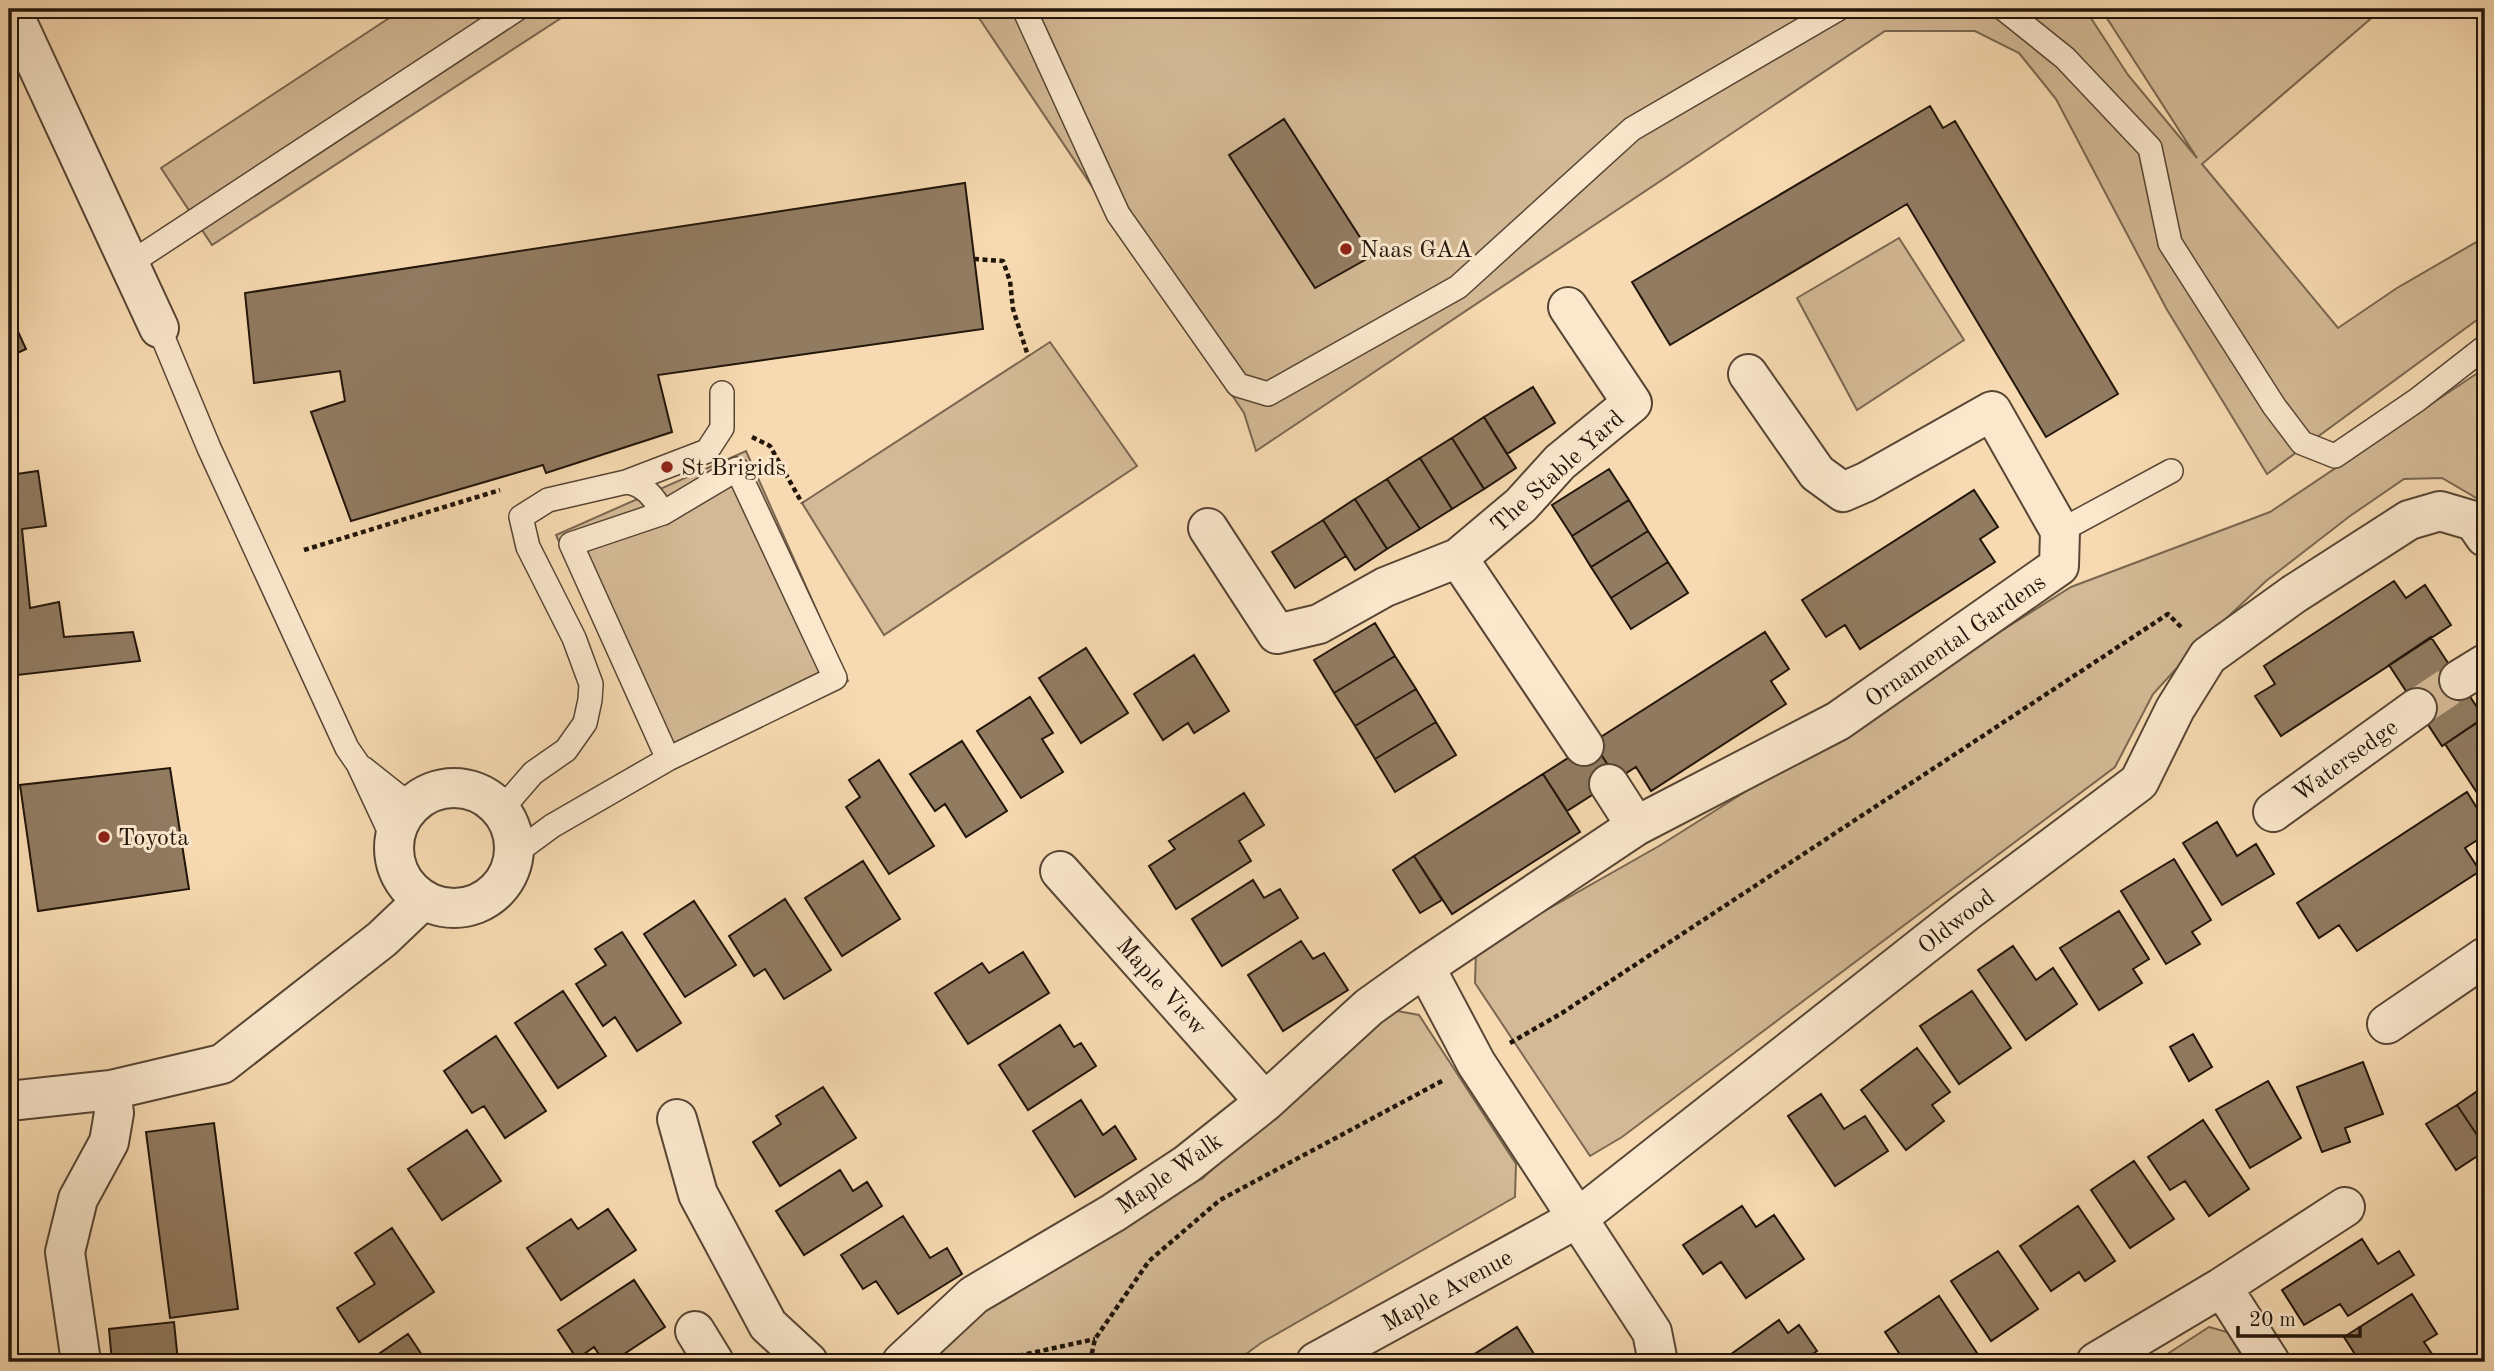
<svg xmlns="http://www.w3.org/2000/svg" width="2494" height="1371" font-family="'Old Standard TT',serif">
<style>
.green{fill:#d3b995;stroke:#7a6750;stroke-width:2}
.building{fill:#917b61;stroke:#22150a;stroke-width:2}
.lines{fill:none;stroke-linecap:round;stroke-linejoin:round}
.street-tunnel{stroke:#d7bc98;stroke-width:38;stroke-dasharray:38 19;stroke-linecap:butt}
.lane-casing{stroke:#574634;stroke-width:26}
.street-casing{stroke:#574634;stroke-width:42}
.path{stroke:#22150a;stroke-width:4.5;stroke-dasharray:5 3.5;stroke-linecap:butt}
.lane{stroke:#fae7cc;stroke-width:23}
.street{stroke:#fae7cc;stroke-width:38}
.poi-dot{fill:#8f2418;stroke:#fae7cc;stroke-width:2.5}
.labels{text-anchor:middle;stroke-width:6;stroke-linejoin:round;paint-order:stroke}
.poi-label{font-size:24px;fill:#22150a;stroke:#fae7cc;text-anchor:start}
.street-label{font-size:24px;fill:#22150a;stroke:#fae7cc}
</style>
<rect width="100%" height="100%" fill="#f7dab1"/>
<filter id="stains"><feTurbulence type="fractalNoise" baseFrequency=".00286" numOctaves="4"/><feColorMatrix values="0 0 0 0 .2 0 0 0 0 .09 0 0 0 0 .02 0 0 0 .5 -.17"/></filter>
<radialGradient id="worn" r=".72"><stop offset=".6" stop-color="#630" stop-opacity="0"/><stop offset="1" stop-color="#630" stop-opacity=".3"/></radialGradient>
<path class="green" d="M403,9H575L212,245L161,168Z
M973,9H2085L2128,75L2197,158L2101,9H2382L2202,164L2338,328L2397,288L2485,237V314L2267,474L2166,308L2056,99L2019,53L1975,31H1885L1256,451L1244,413Z
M1899,238L1964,340L1857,410L1797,298Z
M1050,342L1137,466L884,635L802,503Z
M2485,368V503L2442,478L2404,479L2350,516L2266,581L2197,646L2153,694L2115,767L1622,1137L1590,1156L1475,983L1476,950L1659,846L2071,587L2270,512Z
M746,451L848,681L658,765L556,535Z
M1392,1010L1419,1015L1516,1164L1515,1197L1261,1343L1235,1362H924L988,1303L1139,1208L1202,1179L1277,1108Z
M2209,1327L2227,1332L2246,1362H2155Z"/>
<path class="building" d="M1930,106L1943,128L1955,121L2118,394L2046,437L1907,204L1670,345L1632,282Z
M1284,119L1372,256L1315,288L1229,155Z
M965,183L983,329L658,375L672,432L546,473L543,465L351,521L311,412L345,401L340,371L254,383L245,293Z
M9,312L26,349L9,357Z
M1533,387L1555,423L1507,454L1484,417Z
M1484,417L1516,468L1484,489L1452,438Z
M1452,438L1484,489L1452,509L1420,458Z
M1420,458L1452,509L1420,529L1387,479Z
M1609,469L1629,500L1572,536L1552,505Z
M38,471L46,526L22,529L30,608L59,602L64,637L133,632L140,661L9,676V475Z
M1387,479L1420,529L1387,549L1355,499Z
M1974,490L1998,527L1980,539L1995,562L1860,649L1845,625L1826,637L1802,600Z
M1355,499L1387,549L1355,570L1323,520Z
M1629,500L1648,531L1591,567L1572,536Z
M1323,520L1346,556L1295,588L1272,552Z
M1648,531L1668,562L1611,598L1591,567Z
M1668,562L1688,593L1631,629L1611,598Z
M2394,581L2406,598L2425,585L2451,625L2281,736L2255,696L2275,684L2264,666Z
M1375,623L1395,656L1334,693L1314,660Z
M1765,632L1789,669L1771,681L1786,704L1651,791L1636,767L1617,779L1593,742Z
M2431,637L2484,718L2442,746L2389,665Z
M1086,648L1128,713L1081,743L1039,678Z
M1194,655L1229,711L1194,733L1188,723L1163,740L1134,694Z
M1395,656L1416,689L1355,726L1334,693Z
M1416,689L1436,722L1375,759L1355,726Z
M1030,697L1053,733L1042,739L1063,772L1021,798L977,731Z
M2485,717V805L2445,744Z
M1436,722L1456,755L1395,792L1375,759Z
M962,741L1007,811L966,837L945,804L935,811L910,774Z
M1593,742L1617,779L1567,811L1543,774Z
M879,760L934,846L889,874L846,807L860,797L849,780Z
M170,768L189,889L38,911L20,785Z
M1543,774L1580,832L1452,914L1414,856Z
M2467,792L2485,821V835L2465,848L2480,871L2357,951L2339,925L2319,938L2297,903Z
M1244,793L1264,825L1239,841L1251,861L1176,909L1149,866L1175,849L1169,841Z
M2217,822L2237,856L2256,844L2274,874L2222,905L2183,843Z
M1414,856L1442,900L1420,913L1393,870Z
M2174,859L2211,920L2192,932L2200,944L2166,964L2121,891Z
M863,861L900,919L842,956L805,898Z
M1253,880L1264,898L1280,889L1298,918L1222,966L1192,919Z
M785,899L831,970L784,999L765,969L754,976L729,936Z
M694,901L736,965L685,997L644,934Z
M2119,911L2149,959L2133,969L2142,983L2099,1010L2060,948Z
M622,932L681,1023L637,1051L615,1017L603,1026L576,984L606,965L595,949Z
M1301,941L1313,959L1324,953L1348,990L1283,1031L1248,975Z
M2013,946L2036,980L2053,968L2077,1004L2026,1040L1978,970Z
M1023,952L1049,993L968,1044L935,993L982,963L989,973Z
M563,991L606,1056L558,1088L515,1023Z
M1972,991L2011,1048L1959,1084L1920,1026Z
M1060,1025L1074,1047L1081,1043L1096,1066L1028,1110L999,1065Z
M2193,1034L2212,1067L2189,1081L2170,1047Z
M496,1036L546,1111L505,1138L484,1106L472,1113L444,1071Z
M1917,1048L1950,1092L1932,1105L1944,1121L1906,1150L1861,1090Z
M2363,1062L2383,1114L2345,1128L2350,1142L2322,1152L2297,1087Z
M2268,1081L2301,1138L2250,1168L2216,1110Z
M2485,1086V1147L2457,1105Z
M823,1087L856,1138L780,1186L753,1142L781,1124L776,1116Z
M1821,1094L1844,1129L1865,1116L1888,1151L1835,1186L1788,1116Z
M1081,1100L1103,1135L1115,1126L1136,1159L1075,1197L1033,1131Z
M2457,1105L2485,1147V1151L2456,1170L2426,1124Z
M2203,1120L2249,1189L2209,1216L2185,1181L2170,1190L2148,1157Z
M214,1123L238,1309L170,1318L146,1132Z
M467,1130L501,1181L442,1220L408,1169Z
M2134,1161L2174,1219L2130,1248L2091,1190Z
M840,1170L853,1191L867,1182L882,1206L804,1255L776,1211Z
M1742,1206L1756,1227L1774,1215L1804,1259L1746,1298L1721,1262L1703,1274L1683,1245Z
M2078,1206L2115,1261L2085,1281L2079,1272L2051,1291L2020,1246Z
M608,1209L636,1250L561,1300L527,1248L571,1219L578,1229Z
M903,1216L930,1258L947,1248L962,1274L898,1314L876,1281L863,1289L841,1255Z
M392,1228L434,1292L359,1342L337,1308L375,1284L355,1253Z
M2362,1239L2378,1264L2399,1251L2414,1275L2348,1316L2340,1304L2304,1325L2282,1290Z
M1998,1251L2038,1309L1991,1341L1951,1281Z
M634,1280L665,1327L612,1362H604L594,1347L577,1359L558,1330Z
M2412,1294L2437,1334L2424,1342L2434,1357L2425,1362H2360L2344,1337Z
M1939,1296L1983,1362H1921L1920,1360L1905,1362L1885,1332Z
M1779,1320L1788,1333L1799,1325L1817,1351L1800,1362H1720Z
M174,1322L178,1362H112L109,1329Z
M1517,1327L1539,1362H1462Z
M408,1334L426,1361L367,1362Z"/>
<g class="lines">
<path class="street-tunnel" d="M2417,708L2459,680"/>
<g class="lane-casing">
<path id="lane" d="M1024,9L1118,214L1238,385L1268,394L1458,287L1632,129L1838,9
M2004,9L2065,58L2150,148L2170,243L2274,406L2302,443L2335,456L2417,400L2485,347
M129,264L517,9
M159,328L209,448L347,748L358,764L394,841
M737,469L835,678L668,759L571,544L663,513Z
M626,482C645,484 654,498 663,513
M2060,531L2171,471
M363,768L411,806
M501,810L533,773L566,750L585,723L590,700L591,684L574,638L528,547L521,517L548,500L626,482L707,451L722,428V393
M514,854L552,826L668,759"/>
</g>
<g class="street-casing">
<path id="street" d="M11,9L159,328
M1208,528L1277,634L1319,624L1385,587L1458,558L1521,505L1560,462L1632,403L1568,307
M1458,558L1584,746
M2459,680L2485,664
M1609,784L1636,826
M394 848a60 60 0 1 1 120 0a60 60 0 1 1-120 0Z
M2273,812L2417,708
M1060,871L1265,1102
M1425,967L1476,1063L1652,1332L1658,1362
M2387,1024L2485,957
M9,1101L111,1090L222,1064L382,939L423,900
M677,1119L698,1194L768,1325L808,1362
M2222,1287L2345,1207
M695,1331L714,1362
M81,1362L65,1252L78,1199L109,1142L114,1113L111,1090
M902,1362L974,1295L1113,1213L1187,1164L1265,1102L1369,1007L1425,967L1636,826L1838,721L2059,566L2060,531L1992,411L1866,482L1843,492L1817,473L1748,374
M1316,1362L1578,1218L1966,912L2139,782L2175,709L2208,656L2294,594L2409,520L2440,511L2474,521L2485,537
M2096,1362L2222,1287L2270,1362"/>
</g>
<path class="path" d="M974,259L1003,261L1010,281L1013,309L1028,356
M752,437L770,446L802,503
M304,550L500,490
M1510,1043L1562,1013L2168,614L2181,627
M1003,1362L1009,1358L1095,1339
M1090,1362L1095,1339L1149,1261L1220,1200L1442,1081"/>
<use href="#lane" class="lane"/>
<use href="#street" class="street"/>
</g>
<g class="poi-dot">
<circle cx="1346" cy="249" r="7"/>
<circle cx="667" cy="467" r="7"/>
<circle cx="104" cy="837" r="7"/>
</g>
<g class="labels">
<g class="poi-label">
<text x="1360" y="257">Naas GAA</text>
<text x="681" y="475">St Brigids</text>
<text x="118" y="845">Toyota</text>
</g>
<g class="street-label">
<text transform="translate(1557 471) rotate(-42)" y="8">The Stable Yard</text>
<text transform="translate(1955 640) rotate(-35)" y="8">Ornamental Gardens</text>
<text transform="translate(2345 760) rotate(-36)" y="8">Watersedge</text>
<text transform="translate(1956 921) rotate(-38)" y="8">Oldwood</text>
<text transform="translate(1162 986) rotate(48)" y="8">Maple View</text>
<text transform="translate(1169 1173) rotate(-35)" y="8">Maple Walk</text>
<text transform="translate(1447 1290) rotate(-29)" y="8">Maple Avenue</text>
</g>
</g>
<rect width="2494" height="1371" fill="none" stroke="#f7dab1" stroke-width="35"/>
<rect x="10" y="10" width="2473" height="1350" fill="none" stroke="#22150a" stroke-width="3.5"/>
<rect x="18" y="18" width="2459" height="1336" fill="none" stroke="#22150a" stroke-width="2"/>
<path d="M2238 1326v10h122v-10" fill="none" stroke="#22150a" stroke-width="3.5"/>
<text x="2249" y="1326" font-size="21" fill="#22150a" stroke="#fae7cc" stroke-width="5" paint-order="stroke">20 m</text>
<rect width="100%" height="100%" filter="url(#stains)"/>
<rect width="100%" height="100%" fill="url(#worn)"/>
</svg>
